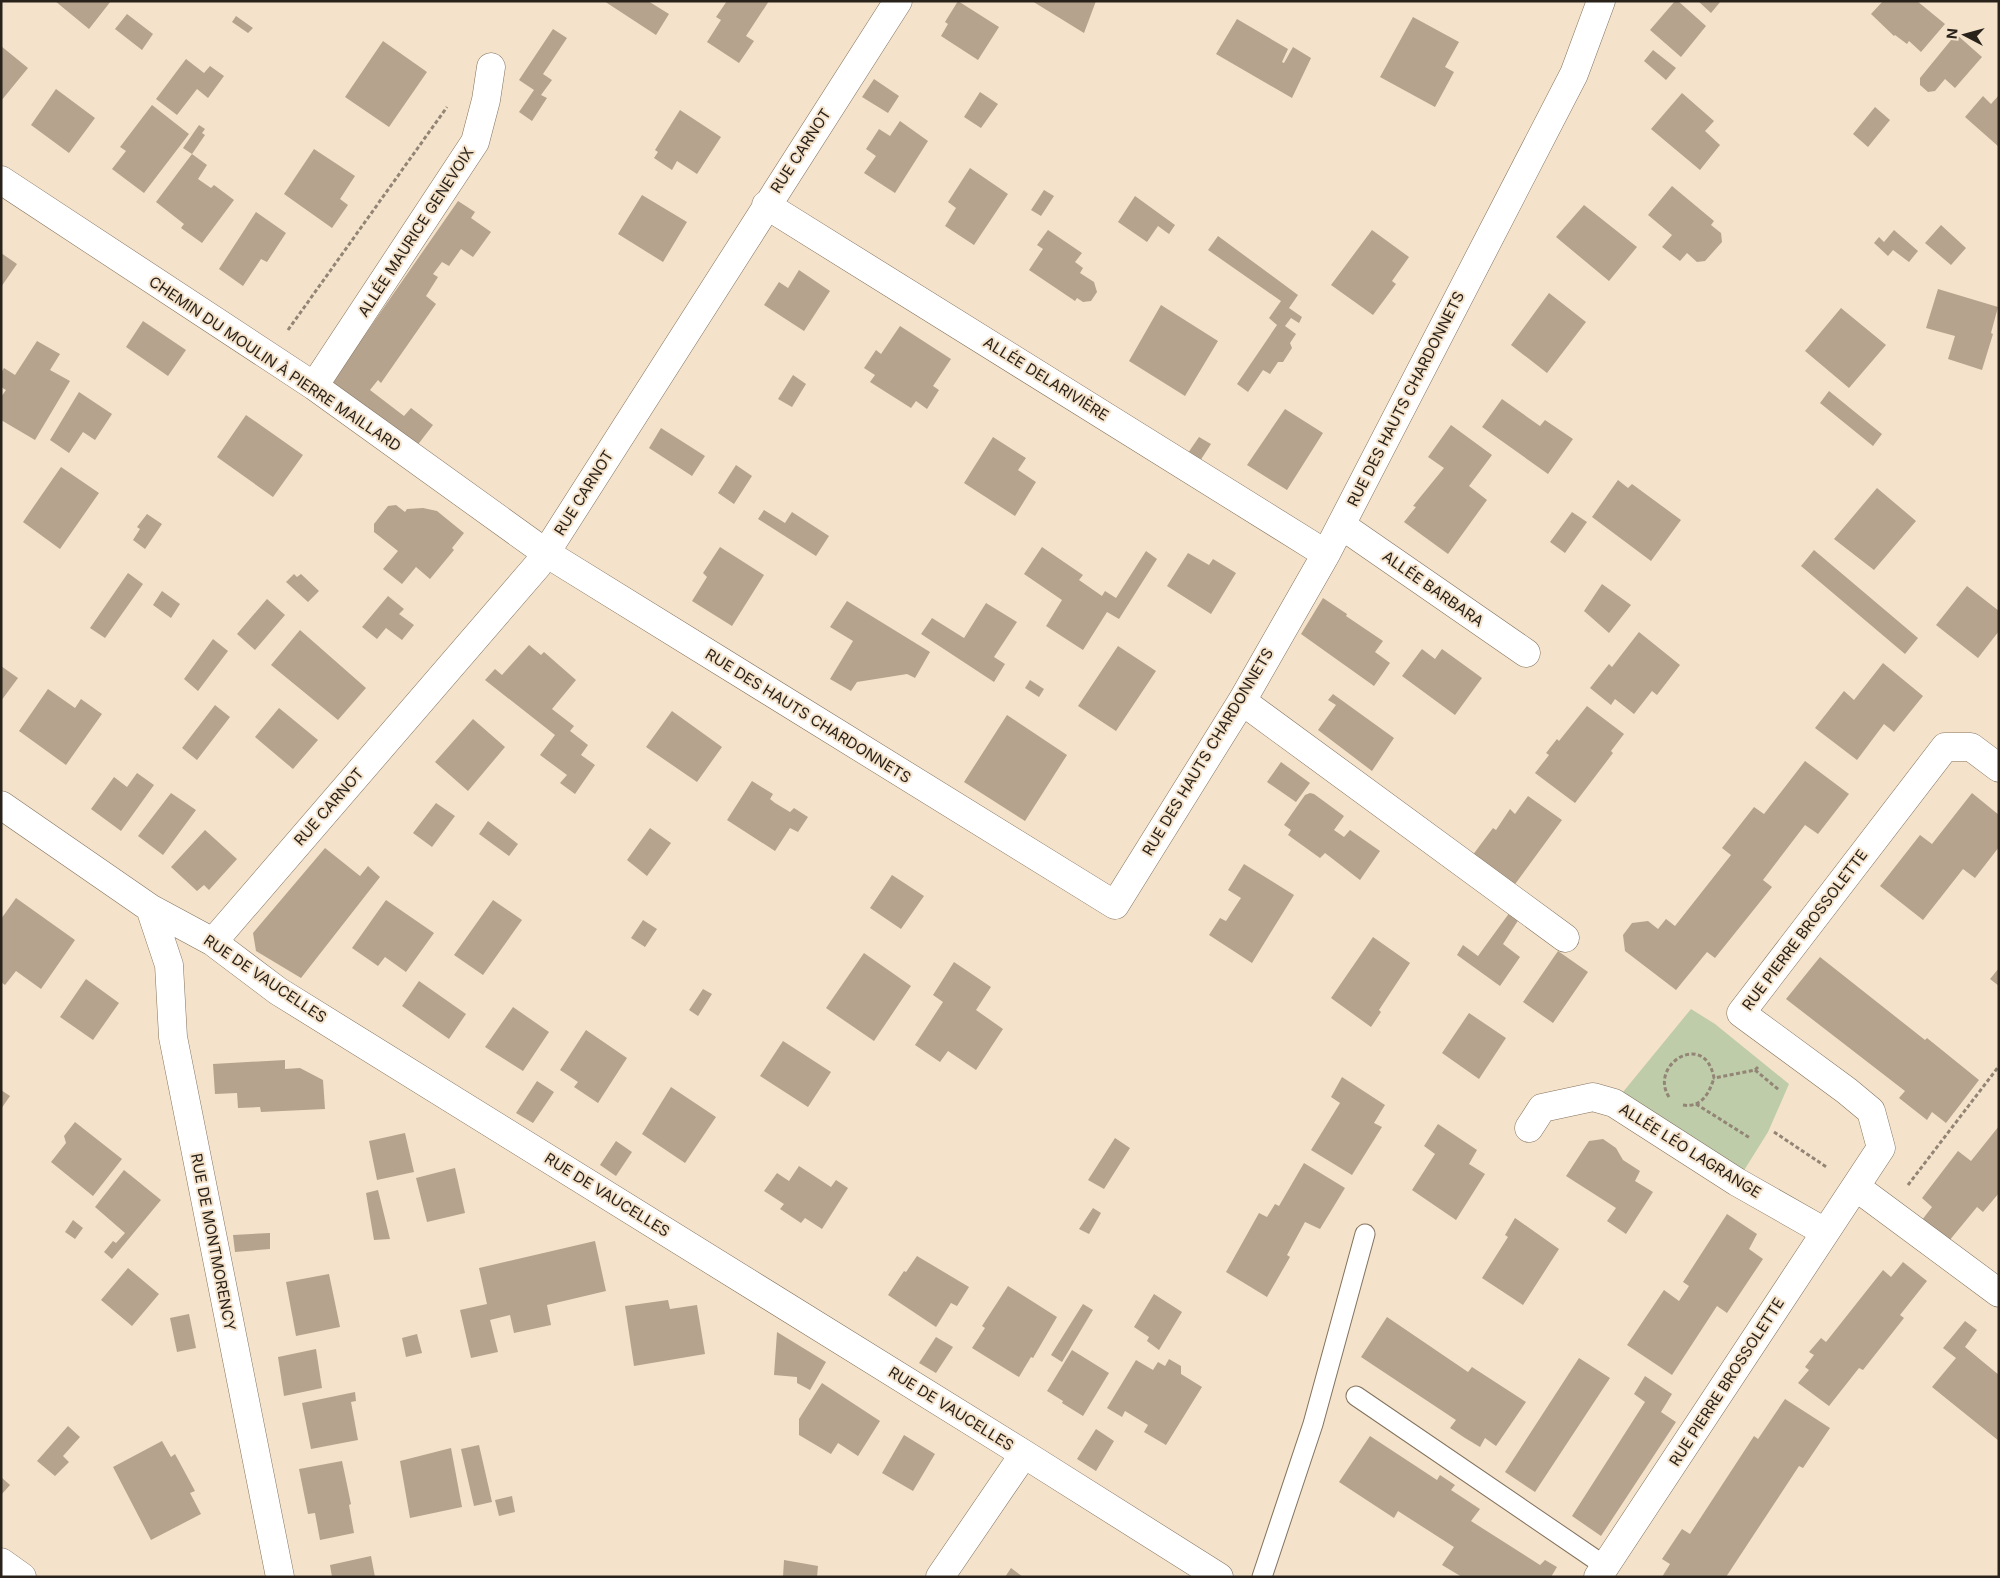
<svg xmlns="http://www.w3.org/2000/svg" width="2000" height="1578" font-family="Inter,sans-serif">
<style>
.green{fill:#becca9}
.building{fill:#b5a38d}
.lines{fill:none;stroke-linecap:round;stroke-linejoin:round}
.service-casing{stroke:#83725d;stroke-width:21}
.minor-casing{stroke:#83725d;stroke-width:29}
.path{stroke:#928575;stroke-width:3;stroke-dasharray:4 2.5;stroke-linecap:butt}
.service{stroke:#fff;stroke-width:19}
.minor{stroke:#fff;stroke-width:28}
.labels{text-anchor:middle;stroke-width:4;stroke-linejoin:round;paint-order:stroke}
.street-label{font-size:15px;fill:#29221a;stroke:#f5e2ca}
</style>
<rect width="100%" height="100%" fill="#f5e2ca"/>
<path class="green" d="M1691,1009L1715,1024L1789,1084L1768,1132L1743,1172L1614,1103Z"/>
<path class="building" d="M55,1H111L89,29Z
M604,1H648L669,14L656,35Z
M727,1H769L746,36L754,41L739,63L707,42L721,20L716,17Z
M958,1L999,27L978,60L941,36L948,24L945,22Z
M1032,1H1096L1084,33Z
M1675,1H1678L1706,26L1681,57L1650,30Z
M1698,1H1721L1711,13Z
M1883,1H1917L1945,24L1921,52L1909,41L1907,44L1895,35L1894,36L1871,14Z
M127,14L153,34L142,50L115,29Z
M236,16L253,28L248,33L232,22Z
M1413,17L1459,42L1445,67L1454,72L1435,107L1380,77Z
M1237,19L1288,49L1282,62L1284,63L1293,47L1311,58L1292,98L1216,54Z
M553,29L567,38L543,74L552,80L541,95L547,98L532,121L519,112L534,90L519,80Z
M1956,34L1982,57L1955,88L1945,79L1935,91L1928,92L1920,85V78Z
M383,41L427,72L389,127L345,97Z
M1,46L28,68L1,101Z
M1653,50L1676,68L1666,80L1644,61Z
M186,59L204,73L210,66L224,76L208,98L197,89L177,115L156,99Z
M874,79L899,96L888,113L862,97Z
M56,89L95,118L69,153L31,125Z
M980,92L998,104L981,128L964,117Z
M1682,93L1714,121L1705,131L1720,145L1700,170L1651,129Z
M1999,95V147L1965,117L1983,96L1991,104Z
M152,105L189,134L144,193L112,169L126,151L120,147Z
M1875,107L1890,120L1868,147L1853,134Z
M680,110L721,137L697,174L677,161L672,170L654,158L658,152L655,150Z
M900,121L928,141L895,193L864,173L876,156L866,149L879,129L890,136Z
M199,125L205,129L202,133L205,135L192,154L183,148Z
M314,149L355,176L340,199L348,205L332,228L284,194Z
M192,154L207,165L198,179L211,188L214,185L234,200L202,243L181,228L184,224L156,202Z
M970,168L1008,194L974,245L945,226L956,208L948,202Z
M1672,186L1714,221L1711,225L1721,233L1722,242L1705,261L1697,262L1687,253L1680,261L1662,247L1672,235L1648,215Z
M1044,190L1054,196L1041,216L1031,210Z
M642,195L687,222L663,262L618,234Z
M1135,196L1175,225L1169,234L1158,226L1147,242L1118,222Z
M458,201L475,212L471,218L491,232L473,257L461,249L449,266L442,262L433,274L438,277L426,296L436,304L381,383L378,380L370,390L404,416L411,408L433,425L416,447L332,382Z
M1584,205L1637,247L1609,281L1556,237Z
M256,212L286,233L267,262L261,259L243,286L219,269Z
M1941,225L1966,248L1951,265L1925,243Z
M1048,230L1082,253L1075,262L1083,268L1080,273L1094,282L1097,292L1091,301L1083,302L1077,298L1075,301L1029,270L1043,249L1037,245Z
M1372,230L1409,257L1392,281L1396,284L1373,315L1331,285Z
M1894,230L1918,251L1909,262L1893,250L1888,256L1874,243L1879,237L1884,242Z
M1218,236L1298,295L1289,308L1302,317L1299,323L1291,318L1285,326L1296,334L1290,343L1292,348L1283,362H1278L1270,374L1263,370L1248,392L1237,384L1277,325L1269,318L1281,301L1208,250Z
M1,253L17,264L1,287Z
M799,270L830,291L804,331L764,305L779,282L788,288Z
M1938,289L1998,307L1991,333L1993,334L1982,370L1948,359L1955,336L1926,328Z
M1549,293L1586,322L1547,373L1511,345Z
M1161,305L1218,341L1185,396L1129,361Z
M1841,308L1886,345L1849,388L1805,351Z
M143,321L186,350L168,376L126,347Z
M900,326L951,359L933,386L939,390L927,409L916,401L911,408L870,382L875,375L864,368L876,350L881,354Z
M37,341L60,354L50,370L70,381L35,440L1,420V397L6,390L1,387V373L4,368L15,375Z
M793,375L806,384L792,407L778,399Z
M1829,391L1882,434L1873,446L1820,403Z
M79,392L112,414L95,440L83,432L69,453L50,440Z
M1502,399L1540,426L1545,420L1573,439L1548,474L1482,427Z
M1285,409L1323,433L1287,490L1247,465Z
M246,415L303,455L273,497L217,457Z
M1451,425L1492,455L1469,486L1487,500L1448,554L1404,522L1416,507L1413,506L1444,468L1428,457Z
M661,428L705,456L692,476L649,448Z
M993,437L1026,458L1018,470L1036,482L1015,516L964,483Z
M1199,437L1211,444L1200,461L1188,453Z
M736,465L752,476L734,504L718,493Z
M61,467L99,493L60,549L23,522Z
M1618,480L1628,488L1632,484L1681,520L1651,561L1592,517Z
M1877,488L1916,521L1874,570L1834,539Z
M396,505L405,512L407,509L423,508L437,511L464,533L452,548L454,550L430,579L416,567L402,584L383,569L398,551L374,532V524L388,506Z
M764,510L785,523L792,512L829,536L816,556L758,519Z
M1572,512L1587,522L1565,553L1550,542Z
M147,514L162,524L145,549L133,540L140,529L137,527Z
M720,547L764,575L732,626L692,601L707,577L703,573Z
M1042,547L1083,575L1079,580L1102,596L1105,591L1116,598L1146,551L1157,559L1119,619L1107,612L1083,650L1046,626L1062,600L1024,574Z
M1814,550L1918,638L1905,654L1801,566Z
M1188,553L1209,565L1213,559L1236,573L1211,614L1167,586Z
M128,573L143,584L105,638L90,628Z
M294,574L297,577L301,574L319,591L308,602L286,582Z
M1602,584L1631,605L1609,633L1584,611Z
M1967,586L1999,611V631L1978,658L1936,625Z
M162,591L180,604L171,618L153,605Z
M388,596L404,609L399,614L414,625L402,640L386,628L377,639L362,627Z
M1323,598L1347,614L1346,616L1383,641L1375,652L1390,663L1374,686L1301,634Z
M267,599L285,615L255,650L237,634Z
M847,601L930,652L915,678L907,674L857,682L851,691L830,679L853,641L830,627Z
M986,603L1017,622L994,657L1005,664L994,682L921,634L932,618L964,638Z
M300,630L366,688L338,720L271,665Z
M1639,632L1680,665L1657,695L1652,691L1634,714L1615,699L1611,705L1590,688L1609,664L1612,667Z
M213,639L228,651L198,691L184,679Z
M529,645L541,655L544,652L576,680L552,709L574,726L570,731L588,745L581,755L595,765L575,794L560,783L567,775L540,755L555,735L485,680L495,669L502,675Z
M1118,646L1156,671L1116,731L1078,706Z
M1422,649L1435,659L1442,649L1482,678L1455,715L1402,676Z
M1883,663L1923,696L1894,732L1884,724L1857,760L1815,728L1844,691L1854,700Z
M1,666L18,678L1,701Z
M1030,680L1044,689L1039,697L1025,688Z
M48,689L75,708L81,699L102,714L66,765L19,731Z
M1333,694L1394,738L1372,771L1318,730L1336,705L1328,700Z
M215,705L230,717L197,760L182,748Z
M1587,706L1624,734L1611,751L1613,753L1575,803L1535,773L1549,755L1546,753L1557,739L1559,741Z
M279,708L318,740L293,769L255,737Z
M672,711L722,747L697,782L646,747Z
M1007,715L1067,755L1025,821L964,782Z
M473,719L505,747L468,791L435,762Z
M1805,761L1849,794L1818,834L1805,825L1763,880L1772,887L1715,958L1707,952L1676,990L1625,951L1623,935L1632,923L1648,921L1658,929L1666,919L1675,926L1731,855L1722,848L1754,807L1764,814Z
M1281,762L1310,783L1296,802L1267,782Z
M137,773L154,785L121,831L91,809L114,777L127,787Z
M752,781L773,794L770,799L775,803L790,812L794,808L808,817L798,832L790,828L775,851L727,820Z
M171,793L196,810L163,855L138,836Z
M1310,793L1314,794L1344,816L1334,830L1344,837L1350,830L1380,851L1360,880L1325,853L1320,858L1288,835L1291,830L1284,825L1305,795Z
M1972,793L1999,815V847L1975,878L1963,869L1923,920L1880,886L1920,835L1932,844Z
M1528,796L1562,820L1510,891L1469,860L1493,828L1496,830L1510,809L1515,814Z
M436,803L455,816L432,847L413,833Z
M488,821L518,844L509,856L479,834Z
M650,828L671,843L647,876L627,860Z
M205,830L237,859L209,890L204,885L197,891L171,867Z
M325,848L360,876L368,866L380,877L301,978L256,951L253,933Z
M1244,864L1294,895L1252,963L1209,935L1220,918L1226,921L1241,898L1228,890Z
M892,875L924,896L901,929L870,908Z
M16,898L75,940L41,989L16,971L5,985L1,982V919Z
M386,900L434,933L406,972L385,957L378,966L352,948Z
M493,900L522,920L483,975L454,955Z
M1510,912L1519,919L1503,944L1520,957L1500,986L1457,955L1463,945L1478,956Z
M643,920L657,929L645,947L631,938Z
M1373,937L1410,963L1379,1010L1381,1012L1371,1027L1331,998Z
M1558,951L1588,972L1553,1023L1523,1002Z
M864,953L911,986L874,1041L826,1008Z
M1820,957L1925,1040L1927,1038L1979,1080L1946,1123L1932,1112L1927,1120L1899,1098L1905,1091L1786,999Z
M954,962L991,987L976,1010L1003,1029L976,1070L948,1051L940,1062L915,1045L943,1002L933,995Z
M1999,968V986L1990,979Z
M86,979L119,1003L93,1040L60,1017Z
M419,981L466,1014L449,1039L402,1006Z
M703,989L712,994L698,1016L689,1010Z
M513,1007L549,1032L523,1071L485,1047Z
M1469,1013L1506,1038L1479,1079L1442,1053Z
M586,1030L627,1058L598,1103L574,1087L578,1082L560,1070Z
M783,1041L831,1072L808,1107L760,1076Z
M285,1060V1069L300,1068L323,1080L325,1109L261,1112L260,1107L238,1108L237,1093L215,1094L213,1064Z
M1342,1077L1385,1105L1374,1123L1382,1127L1352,1175L1311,1150L1340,1103L1331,1097Z
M537,1081L554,1092L533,1123L516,1113Z
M671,1087L716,1117L685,1163L642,1134Z
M1,1090L10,1096L1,1109Z
M75,1122L122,1159L93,1196L51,1162L66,1143L64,1136Z
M1438,1124L1477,1150L1469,1164L1485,1174L1456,1220L1412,1190L1435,1154L1424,1146Z
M1999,1126V1193L1983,1212L1977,1207L1949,1241L1922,1220L1932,1207L1922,1198L1958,1151L1971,1161Z
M405,1133L414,1172L377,1180L369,1141Z
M1115,1138L1130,1148L1104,1189L1088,1180Z
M1603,1139L1616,1148L1623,1160L1640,1171L1635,1181L1653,1192L1626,1234L1607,1221L1616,1208L1566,1176L1589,1141Z
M616,1141L632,1152L616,1176L600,1165Z
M1304,1163L1345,1188L1320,1229L1305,1222L1287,1255L1290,1257L1267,1297L1226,1272L1259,1213L1267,1217L1275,1204L1279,1206Z
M799,1166L831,1187L836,1180L848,1188L822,1229L805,1218L801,1223L780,1209L784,1204L764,1191L777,1173L789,1181Z
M455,1168L465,1213L427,1222L416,1178Z
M124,1170L161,1200L112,1259L104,1252L113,1241L116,1243L125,1233L95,1207Z
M378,1190L390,1239L374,1240L366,1193Z
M1093,1208L1101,1213L1089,1234L1079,1229Z
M1727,1214L1757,1234L1749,1249L1763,1259L1727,1313L1717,1306L1672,1375L1627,1345L1664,1290L1679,1301L1689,1286L1683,1282Z
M1515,1218L1559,1249L1523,1305L1482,1278L1508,1237L1505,1235Z
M73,1220L83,1228L75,1239L65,1232Z
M270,1233V1249L235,1252L233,1235Z
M595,1241L606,1291L547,1305L551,1325L514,1333L510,1315L490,1320L498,1352L471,1358L460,1310L487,1304L479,1268Z
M917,1256L969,1287L957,1306L951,1303L936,1327L888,1295L904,1271L906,1272Z
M1903,1262L1927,1281L1900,1315L1904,1318L1863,1370L1859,1368L1829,1406L1798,1383L1809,1370L1805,1367L1814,1355L1809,1352L1821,1338L1826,1342L1883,1270L1891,1277Z
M128,1268L159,1294L132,1326L101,1300Z
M329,1274L340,1327L296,1336L286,1282Z
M1008,1286L1057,1317L1033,1358L1031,1357L1019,1377L972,1348L985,1328L982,1326Z
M1154,1294L1182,1312L1159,1350L1147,1341L1149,1337L1134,1327Z
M668,1300L670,1309L697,1305L705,1354L634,1366L625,1306Z
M1083,1304L1093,1310L1062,1362L1051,1355Z
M189,1314L196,1348L177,1352L170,1318Z
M1387,1317L1468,1372L1472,1367L1526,1402L1496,1446L1485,1438L1480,1447L1465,1438L1450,1428L1456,1420L1361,1357Z
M1965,1321L1977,1330L1965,1347L1999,1375V1441L1932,1387L1956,1358L1943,1348Z
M777,1332L826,1362L810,1390L797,1383V1377L774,1375Z
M417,1334L422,1353L406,1357L402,1338Z
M936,1337L953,1347L936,1373L919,1363Z
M316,1349L322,1388L284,1396L278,1357Z
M1072,1350L1109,1373L1083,1416L1062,1403L1063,1401L1047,1391Z
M1579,1358L1610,1378L1535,1492L1505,1472Z
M1169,1359L1181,1366V1374L1202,1387L1166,1445L1144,1432L1148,1425L1125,1411L1122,1417L1107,1408L1136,1360L1153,1370L1158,1362L1165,1366Z
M1645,1376L1672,1394L1661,1412L1676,1422L1601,1536L1572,1516L1645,1402L1634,1394Z
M822,1383L880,1421L858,1456L838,1443L831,1454L799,1435V1419Z
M355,1392L356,1401L351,1402L358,1440L311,1449L302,1403Z
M1785,1399L1830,1428L1803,1468L1799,1466L1726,1577H1662L1670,1564L1662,1559L1682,1529L1690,1534L1754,1436L1758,1439Z
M68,1426L80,1437L63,1456L69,1462L55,1476L37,1461Z
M1096,1429L1114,1441L1096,1471L1077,1459Z
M904,1435L935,1454L913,1491L882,1473Z
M1370,1436L1437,1480L1440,1475L1455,1485L1451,1490L1480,1509L1471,1521L1540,1565L1545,1560L1557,1567L1551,1577H1462L1442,1565L1454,1547L1398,1511L1394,1518L1339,1482Z
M162,1441L171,1457L175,1454L195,1491L190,1493L201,1514L151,1540L113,1467Z
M479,1445L492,1502L474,1506L461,1449Z
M451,1448L462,1507L410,1518L400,1461Z
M342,1461L351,1504L349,1505L354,1533L320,1540L315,1513L308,1514L299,1469Z
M1,1477L10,1485L1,1495Z
M512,1496L515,1512L499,1516L495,1500Z
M371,1556L375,1577H332L330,1565Z
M784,1560L818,1566L817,1577H783Z
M1011,1568L1023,1577H1005Z"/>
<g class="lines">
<g class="service-casing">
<path id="service" d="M1356,1396L1605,1566
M1262,1577L1313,1424L1365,1234"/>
</g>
<g class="minor-casing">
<path id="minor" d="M1,180L314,386L546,553L1115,905L1242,701L1326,554L1574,74L1601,1
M766,205L1326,554
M314,386L475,142L486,100L491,67
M1341,525L1526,653
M1242,701L1565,938
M1,805L150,908L213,942L278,991L1024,1454L1219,1577
M150,908L169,965L173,1037L280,1577
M213,942L538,565L898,1
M1529,1128L1542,1108L1593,1097L1614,1103L1737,1182L1825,1232
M1856,1187L1999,1293
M1,1562L22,1577
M940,1577L1024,1454
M1598,1577L1881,1148L1871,1111L1847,1091L1741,1013L1945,747H1971L1999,768"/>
</g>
<path class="path" d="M288,330L447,107
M1755,1070L1779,1090
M1669,1097C1648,1065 1705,1029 1714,1078L1755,1070L1758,1067
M1696,1104L1750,1138
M1683,1105C1701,1108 1709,1094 1714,1078
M1774,1132L1828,1168
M1908,1185L1999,1066"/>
<use href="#service" class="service"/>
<use href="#minor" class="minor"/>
</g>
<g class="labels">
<g class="street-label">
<text transform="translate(801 151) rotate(-57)" y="5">RUE CARNOT</text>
<text transform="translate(416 232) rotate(-57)" y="5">ALLÉE MAURICE GENEVOIX</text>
<text transform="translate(275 364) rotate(34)" y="5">CHEMIN DU MOULIN À PIERRE MAILLARD</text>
<text transform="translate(1046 379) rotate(32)" y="5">ALLÉE DELARIVIÈRE</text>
<text transform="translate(1406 399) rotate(-63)" y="5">RUE DES HAUTS CHARDONNETS</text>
<text transform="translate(584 493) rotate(-58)" y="5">RUE CARNOT</text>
<text transform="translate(1433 589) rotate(35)" y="5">ALLÉE BARBARA</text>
<text transform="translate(808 716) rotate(32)" y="5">RUE DES HAUTS CHARDONNETS</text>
<text transform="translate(1208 752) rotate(-59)" y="5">RUE DES HAUTS CHARDONNETS</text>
<text transform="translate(329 807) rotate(-49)" y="5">RUE CARNOT</text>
<text transform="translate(1805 930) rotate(-53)" y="5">RUE PIERRE BROSSOLETTE</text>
<text transform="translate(265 979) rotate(34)" y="5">RUE DE VAUCELLES</text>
<text transform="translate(1690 1151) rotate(32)" y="5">ALLÉE LÉO LAGRANGE</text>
<text transform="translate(607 1195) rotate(32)" y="5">RUE DE VAUCELLES</text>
<text transform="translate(213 1242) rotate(79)" y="5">RUE DE MONTMORENCY</text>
<text transform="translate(1727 1382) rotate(-57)" y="5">RUE PIERRE BROSSOLETTE</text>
<text transform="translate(951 1409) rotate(32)" y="5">RUE DE VAUCELLES</text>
</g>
</g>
<rect width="2000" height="1578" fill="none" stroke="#29221a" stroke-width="5"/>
<g transform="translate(1965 35) rotate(276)" stroke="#f5e2ca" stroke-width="4" paint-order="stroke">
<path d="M0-4L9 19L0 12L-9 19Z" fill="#29221a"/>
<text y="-8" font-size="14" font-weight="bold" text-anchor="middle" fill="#29221a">N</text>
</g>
</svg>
